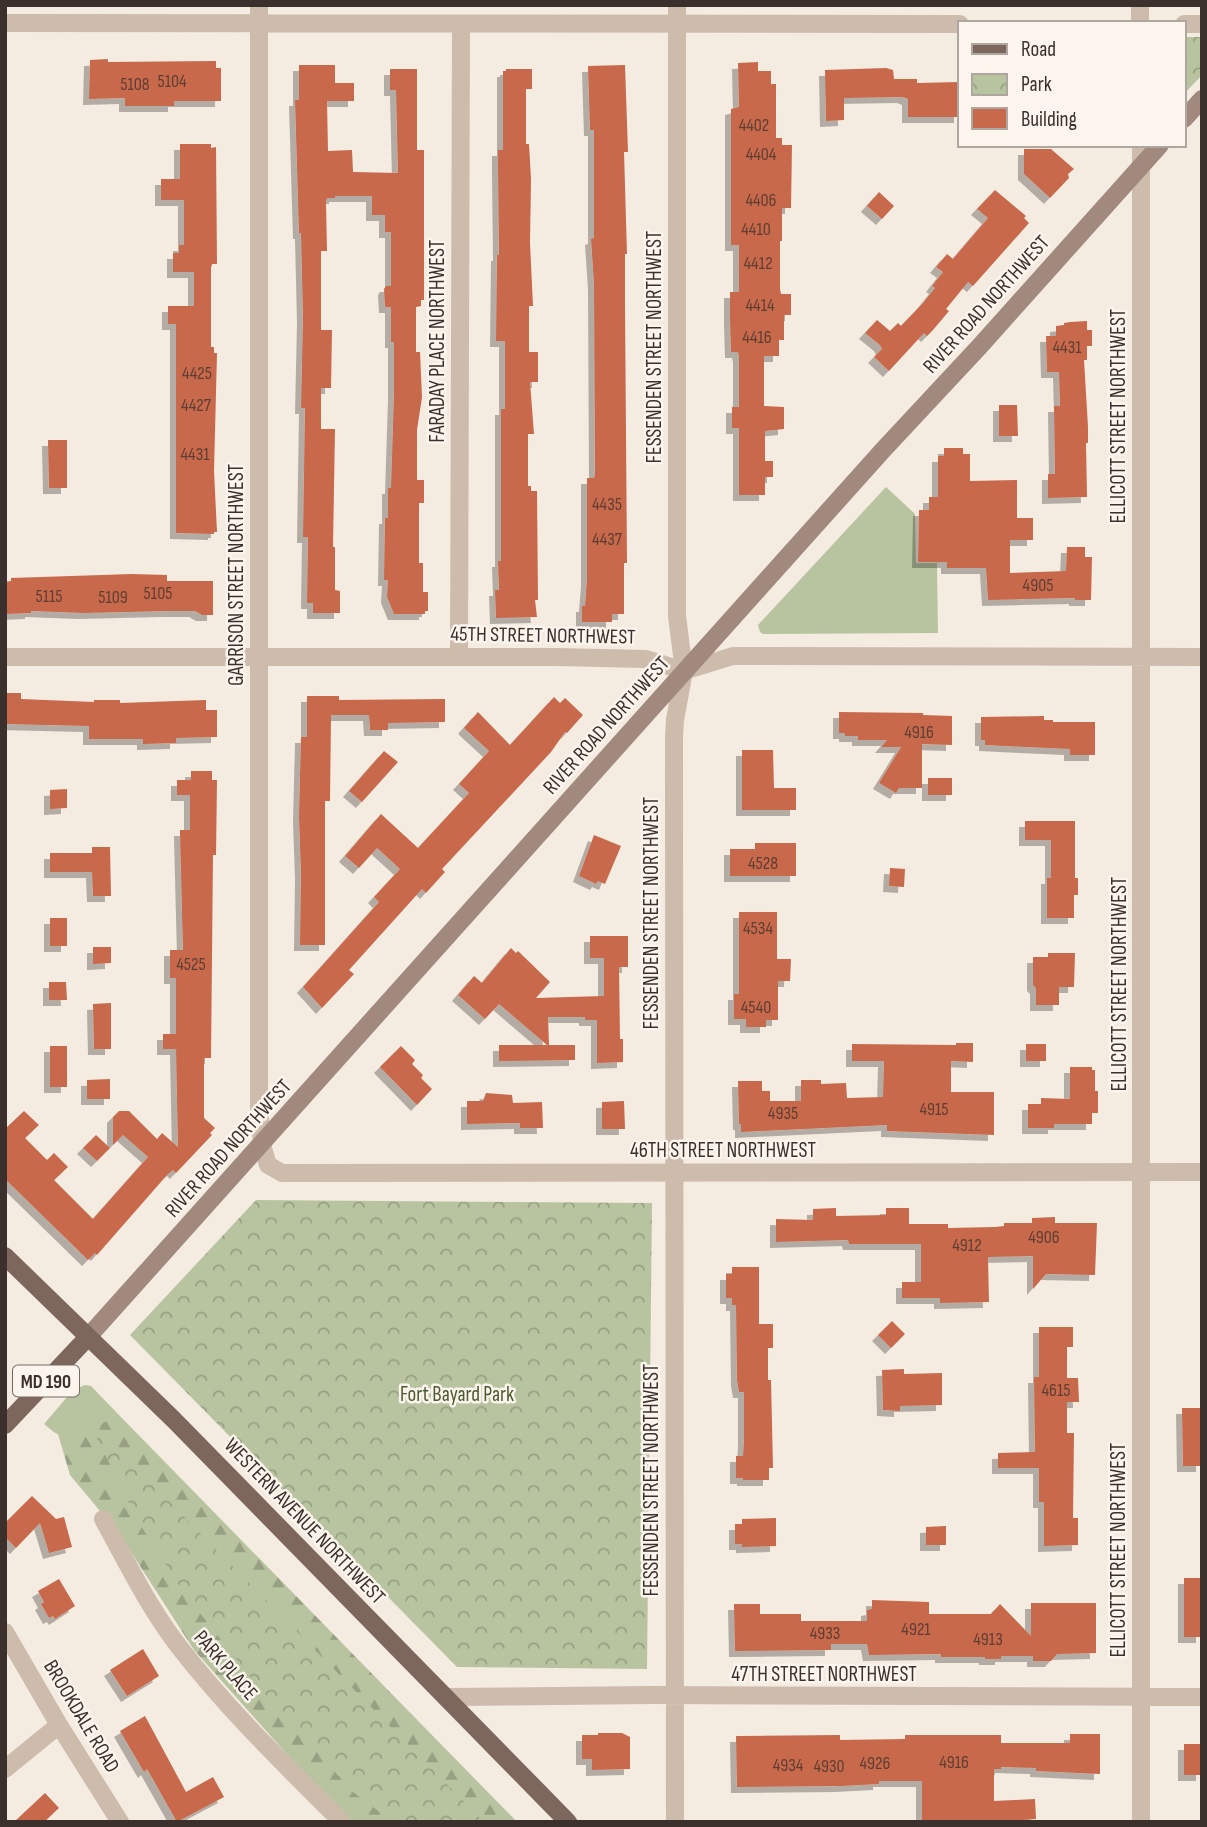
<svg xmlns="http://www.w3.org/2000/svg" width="1207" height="1827" font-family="'Sofia Sans Condensed',sans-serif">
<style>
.grass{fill:#b8c4a0}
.forest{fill:url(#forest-firs)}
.park{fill:url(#park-crowns)}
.building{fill:#c8694b;filter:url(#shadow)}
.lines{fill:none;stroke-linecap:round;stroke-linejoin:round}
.minor{stroke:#cdbbac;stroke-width:18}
.tertiary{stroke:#cdbbac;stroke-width:18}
.secondary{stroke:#a18a7d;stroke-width:18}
.primary{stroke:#7d675c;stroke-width:18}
.labels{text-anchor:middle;stroke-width:5;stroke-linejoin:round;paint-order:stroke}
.number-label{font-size:18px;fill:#5e3e33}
.shield{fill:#fbf5ee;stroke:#756b66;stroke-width:2}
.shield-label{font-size:19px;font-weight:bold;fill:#3b302b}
.street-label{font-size:21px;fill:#3b302b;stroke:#fbf5ee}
.park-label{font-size:21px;fill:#4a5a2e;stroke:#fbf5ee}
</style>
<defs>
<pattern id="forest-firs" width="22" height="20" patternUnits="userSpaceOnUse" patternTransform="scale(1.75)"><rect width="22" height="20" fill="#b8c4a0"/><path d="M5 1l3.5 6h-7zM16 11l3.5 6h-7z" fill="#97a083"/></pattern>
<pattern id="park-crowns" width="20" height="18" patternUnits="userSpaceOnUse" patternTransform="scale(1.75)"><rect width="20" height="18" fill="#b8c4a0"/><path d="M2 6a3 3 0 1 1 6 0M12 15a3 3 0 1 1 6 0" fill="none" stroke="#97a083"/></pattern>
<filter id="shadow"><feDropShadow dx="-6" dy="6" stdDeviation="0" flood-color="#0004"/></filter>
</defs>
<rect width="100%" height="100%" fill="#f4ebe1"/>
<path class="grass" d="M886,487L915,514L916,563H937L938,633L763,634L760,632L758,625Z
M85,1385L91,1386L117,1413C101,1426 80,1440 58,1434C54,1433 48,1427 44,1424L73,1390Z"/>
<path class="forest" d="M117,1413L517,1822H350L317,1788L194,1650L120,1535L70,1475L58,1434C85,1433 95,1430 117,1413Z"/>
<path class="park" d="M1184,37H1202V75L1184,94Z
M256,1200L652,1203L647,1669L457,1667L130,1335Z
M89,1422L94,1425L484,1822H393L353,1792L255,1683L184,1593L139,1523Z"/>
<path class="building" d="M108,59V62L216,61V68H221V101H174V106H125V98L89,99L90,60Z
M758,62V71H771V84H776V138H782V145H792L791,208H782V241H780V289L781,294H791V315H784V340H779V356H764V406L784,407V429L765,431V461H773V477H765V495H739V428H732V407H739V356L738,352H731L730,319V292H739V245H731V109L739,107L738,63Z
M299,65H335V83H354V101H327L328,151L352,150L353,172L398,173L396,90H390V69H417V150H424V300H421V306L416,307V352H420L422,397L417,430V480H424V503H419V563H423V592H428V611H425V614H394L387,597L388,580H384L385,518H388V488H391L394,394V342H391V307H385L384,289L386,286H391V232H385V215H372V196H335V198H327L326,202L327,251H321V330H332L331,388H321V429H335L333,547H335V590L340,591V613H313V603H307L308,537H303L305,408H301L303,317L301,233H299L295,100H299Z
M625,65L628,152H624L627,254H625V308L627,563H624V614H612V622H582V606H585L587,580V478H594L595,474L594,283L591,239L594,238V130H590L588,66Z
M886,68L893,70L894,79H917V83L960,82V117H908V99L903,97L844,98V120L826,121L825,70Z
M506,69H532V89H526V144H529L531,179L530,243L533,306H529V352H538V382H530L534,434H528V486H531V491H537L538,600H535L537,617L496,618L495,590H499L498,561H501V409H505V341H496L497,255H499L498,167V150H503V71H506Z
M180,144H211V148L216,147L217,264H212L211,268V347H214V353H217L214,471L217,532H214V534L176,533V324H168V306H194V272H173V253H179V245H184V200H161V179H180Z
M1024,149H1051L1074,169L1068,174L1069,178L1050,198L1024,174Z
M995,190L1026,216L1024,218L1029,223L973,286L968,282L946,309L949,311L933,330L927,336L924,333L889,371L874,357L882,349L880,345L865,333L877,320L890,331L898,323L901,326L923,303L935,288L932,286L943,272L936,267L947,254L953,259L988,218L977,209Z
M879,192L894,206L882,219L867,206Z
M1087,321V330H1092V346H1087V360H1084L1088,427V443H1086L1087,497L1048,498V474H1055L1054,406H1060L1059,372H1047L1046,336H1056V326L1064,325V323L1070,322Z
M999,405H1017L1018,436H999Z
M48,440H67V488H49Z
M944,448H963V454H970V481L1017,480V518H1033V540H1010V573L1066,571L1067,547H1085V557H1092L1091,600H1075V598L988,600L986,568H947V562H918L919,510H929V497H938V456H944Z
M132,574L167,575V581H213V615H202L195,611H167L84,613L31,611V613L5,614V582L11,581V578Z
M5,693H21V699L94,702V700H120V703L206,700V710H217V737L176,738V743L143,744V739H89V726L5,724Z
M307,696H339V700L445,699V722L388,723V730H370L369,715H331L330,801H325V945H300L301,873L299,816L301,737H307Z
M554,697L560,703L565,698L583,715L567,733L565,732L551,752L442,869L445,872L426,893L422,889L349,970L354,974L322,1008L303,987L379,902L374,897L400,869L377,848L359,868L345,856L381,814L418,848L469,793L459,784L489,751L464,728L478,712L510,745Z
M839,712L923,713V715L952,716V745L922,744V788H899L896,793L879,783L901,747H881L887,740H858V736H845V733H839Z
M1044,716V720H1053V722H1095V755H1070V749L985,745V740H981V717Z
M742,750H773L774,788H796V810H742Z
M384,751L398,762L362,802L349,791Z
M191,771H212V780H217L216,855H213L211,1058H204V1118L215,1128L210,1133L212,1135L176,1173L173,1170L167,1175L97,1255L95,1253L88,1260L5,1179V1129L24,1111L39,1125L25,1138L47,1160L54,1153L68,1167L54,1180L93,1219L148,1157L123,1135L113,1145V1117L119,1111H129L157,1139L162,1133L178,1147L176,1049H163V1034H176V978H170V950H183L180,833V830H190V795H177V780H191Z
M928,778H952V795H928Z
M67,789V808L50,809V790Z
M1025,821H1075V878H1078V895H1074V918H1047V878H1051V840H1025Z
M594,835L621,846L605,884L598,881L596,884L579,876Z
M755,843H796V876H730V849H755Z
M92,847H110L111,896H93L92,872H50V853H92Z
M890,868L905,869L904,887L889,886Z
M739,912H777V959H791L790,981H778V1020H766V1027H746V1019H734V994H739Z
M50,918H67V946H50Z
M590,936H628V967H619L620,1039H623V1062L597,1063V1020H585V1017H548L549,1045H575V1060L499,1061V1045H547L499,1004L485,1019L458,995L474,976L482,983L511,948L516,953L518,951L550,982L536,998L604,996V958H590Z
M93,947H111V963L93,964Z
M1048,953H1075L1074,987H1059V1005H1036V988L1033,985V957H1048Z
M49,982H66L67,1000H49Z
M111,1003V1049H94L93,1004Z
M956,1043H973V1062L951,1061V1092H994V1135L887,1131V1125L741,1132V1124H739L738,1081H762V1091H770V1101H801V1080H821V1084L846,1083L847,1098L883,1097L884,1061H852V1044L956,1045Z
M1026,1044H1046V1061H1026Z
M50,1046H67V1087H50Z
M401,1046L415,1060L412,1064L423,1075L421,1078L432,1089L417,1105L380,1067Z
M1070,1067H1092V1070H1095V1091H1098V1113H1092V1124H1054V1128H1028V1104H1041V1098L1070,1099Z
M110,1079V1099H87V1080Z
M486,1093L512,1095L513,1103L542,1102L543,1128H520V1123L467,1124V1101H483Z
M624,1101L625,1129H602V1102Z
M96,1135L110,1148L97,1161L83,1148Z
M836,1208V1216L886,1215V1208H909V1224H948V1228L995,1227L1004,1226V1223H1032V1218L1055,1217V1223H1097L1095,1275L1046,1274L1033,1289V1256L988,1257L989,1302L940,1303V1298H902V1282H921V1244H849L848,1240L776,1242V1219L813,1220V1209Z
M732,1267H759V1324H773V1348H768V1380H771L773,1468H769V1480H743V1478H736V1456H743L744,1441V1392H739L737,1380L736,1305H732V1298H726V1274H732Z
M892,1321L905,1334L891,1348L878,1335Z
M1039,1327H1073V1347H1067V1378H1078L1079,1402H1067V1433H1074L1073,1518H1078V1545L1044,1546V1502H1039V1468H998V1453L1035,1452L1034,1377H1039Z
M904,1369V1374L942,1373V1405L900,1406V1411L883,1410L882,1370Z
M1182,1408H1202V1466H1183Z
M32,1496L56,1519L64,1517L72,1547L49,1553L40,1523L16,1548L5,1537V1523Z
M776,1518V1546L742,1547V1544H735V1524H742V1519Z
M946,1526V1545H926V1527Z
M1184,1578H1202V1637H1184Z
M59,1579L75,1606L55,1619L53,1616L49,1618L41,1604L44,1602L38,1591Z
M872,1600L929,1602V1614H991L1000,1604L1031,1636V1603H1096V1653L1057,1654L1051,1661H1033V1656H1001V1659H985V1657H941V1654L869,1655L867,1644H831V1650L735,1651L734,1604H760V1614H801V1621H867V1610L872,1609Z
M143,1649L159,1676L127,1696L110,1670Z
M145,1716L186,1792L213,1777L224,1797L177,1822L147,1769L144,1772L120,1731Z
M598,1733H622L630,1737V1769L592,1770V1759H582V1735H598Z
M1070,1734H1100V1774L1036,1771V1768L1001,1767V1769H994V1801L1035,1799L1036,1819L996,1822L922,1820V1781H879V1784L841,1786L737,1787L736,1736L840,1735V1740L905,1739V1735H1001V1743H1070Z
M1184,1744H1202V1775H1184Z
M45,1793L59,1808L44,1822H14Z"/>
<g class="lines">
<path class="minor" d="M259,5V1106L262,1145
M1140,5V23
M5,23L960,24
M1184,24H1202
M5,657H556L646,659L684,671L733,656L1202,657
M459,657L461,25
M103,1519C127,1563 149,1608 180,1648C228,1710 286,1766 342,1822
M5,1632L59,1725L120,1822
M446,1697L651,1695L1202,1697
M5,1769L59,1725
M675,1822L674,738L675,720L684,671
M1141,1822V145"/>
<path class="tertiary" d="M677,5V616L684,671
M262,1145L268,1165L282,1173L1202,1172"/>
<path class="secondary" d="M1184,119L1202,99
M88,1337L883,450L980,346L1160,145"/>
<path class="primary" d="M5,1256L173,1419L568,1822
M5,1425L88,1337"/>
</g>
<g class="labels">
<g class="number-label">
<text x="172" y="87">5104</text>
<text x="135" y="90">5108</text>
<text x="754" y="131">4402</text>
<text x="761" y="160">4404</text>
<text x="761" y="206">4406</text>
<text x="756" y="235">4410</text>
<text x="758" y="269">4412</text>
<text x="760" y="311">4414</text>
<text x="757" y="343">4416</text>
<text x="1067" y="353">4431</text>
<text x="197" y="379">4425</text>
<text x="196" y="411">4427</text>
<text x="195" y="460">4431</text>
<text x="607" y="510">4435</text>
<text x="607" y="545">4437</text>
<text x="1038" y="591">4905</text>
<text x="158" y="599">5105</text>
<text x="49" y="602">5115</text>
<text x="113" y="603">5109</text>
<text x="919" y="738">4916</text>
<text x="763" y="869">4528</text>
<text x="758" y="934">4534</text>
<text x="191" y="970">4525</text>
<text x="756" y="1013">4540</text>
<text x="934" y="1115">4915</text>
<text x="783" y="1119">4935</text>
<text x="1044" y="1243">4906</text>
<text x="967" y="1251">4912</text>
<text x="1056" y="1396">4615</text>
<text x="916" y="1635">4921</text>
<text x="825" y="1639">4933</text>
<text x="988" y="1645">4913</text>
<text x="954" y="1768">4916</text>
<text x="875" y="1769">4926</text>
<text x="788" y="1771">4934</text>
<text x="829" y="1772">4930</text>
</g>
<rect class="shield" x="13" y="1365.5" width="66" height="31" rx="5"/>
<g class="shield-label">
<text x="46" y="1388">MD 190</text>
</g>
<g class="street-label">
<text transform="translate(986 304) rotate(-48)" y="7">RIVER ROAD NORTHWEST</text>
<text transform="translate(437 341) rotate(-90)" y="7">FARADAY PLACE NORTHWEST</text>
<text transform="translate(654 347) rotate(-90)" y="7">FESSENDEN STREET NORTHWEST</text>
<text transform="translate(1118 416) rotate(-90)" y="7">ELLICOTT STREET NORTHWEST</text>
<text transform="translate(236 575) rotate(-90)" y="7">GARRISON STREET NORTHWEST</text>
<text transform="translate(543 635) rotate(1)" y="7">45TH STREET NORTHWEST</text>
<text transform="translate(606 725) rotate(-48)" y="7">RIVER ROAD NORTHWEST</text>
<text transform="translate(651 913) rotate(-90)" y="7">FESSENDEN STREET NORTHWEST</text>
<text transform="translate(1119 984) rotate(-90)" y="7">ELLICOTT STREET NORTHWEST</text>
<text transform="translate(228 1148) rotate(-48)" y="7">RIVER ROAD NORTHWEST</text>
<text x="723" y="1157">46TH STREET NORTHWEST</text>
<text transform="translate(651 1480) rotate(-90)" y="7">FESSENDEN STREET NORTHWEST</text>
<text transform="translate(305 1521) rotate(46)" y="7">WESTERN AVENUE NORTHWEST</text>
<text transform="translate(1118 1550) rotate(-90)" y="7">ELLICOTT STREET NORTHWEST</text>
<text transform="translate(226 1665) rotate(49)" y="7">PARK PLACE</text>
<text x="824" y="1681">47TH STREET NORTHWEST</text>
<text transform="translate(82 1716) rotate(59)" y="7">BROOKDALE ROAD</text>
</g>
<g class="park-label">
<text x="457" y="1401">Fort Bayard Park</text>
</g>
</g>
<rect width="1207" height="1827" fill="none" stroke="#3b302b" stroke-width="14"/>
<rect x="958" y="21" width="228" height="126" fill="#fbf5ee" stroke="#aea6a0" stroke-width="2"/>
<rect x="972" y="44" width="35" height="10" fill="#7d675c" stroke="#aea6a0" stroke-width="2"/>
<text x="1021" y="56" font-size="21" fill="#3b302b">Road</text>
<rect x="972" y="74" width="35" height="21" fill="url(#park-crowns)" stroke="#aea6a0" stroke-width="2"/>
<text x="1021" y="91" font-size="21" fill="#3b302b">Park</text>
<rect x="972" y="108" width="35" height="21" fill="#c8694b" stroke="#aea6a0" stroke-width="2"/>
<text x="1021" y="126" font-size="21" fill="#3b302b">Building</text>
</svg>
